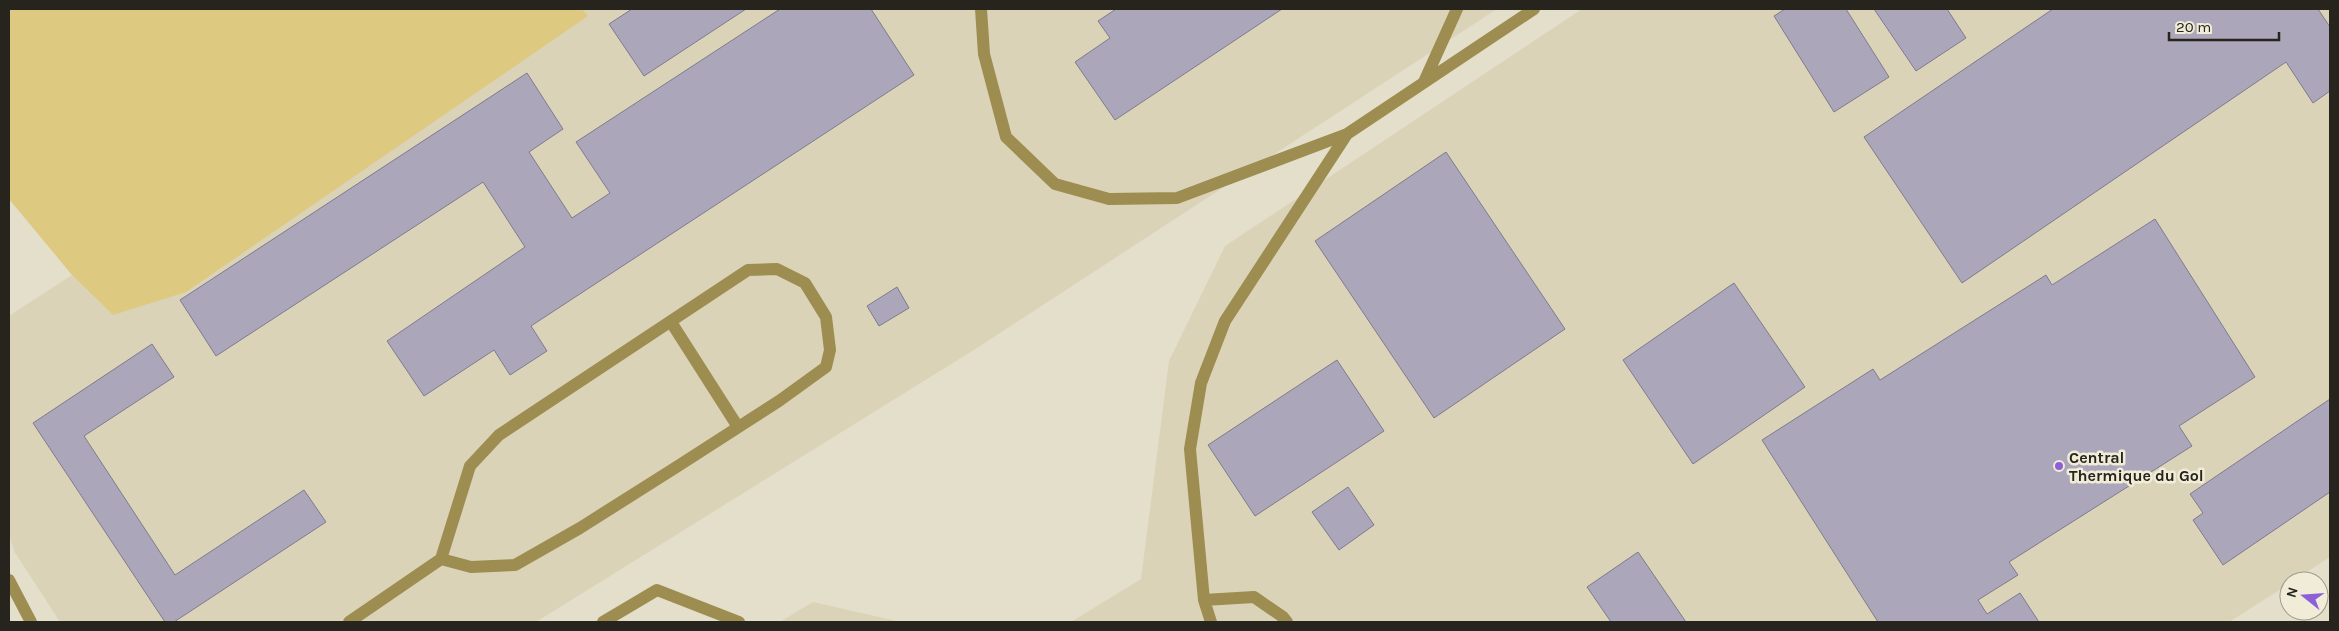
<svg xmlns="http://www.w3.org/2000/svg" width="2339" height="631" font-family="Karla,sans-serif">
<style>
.built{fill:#dad3b8}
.green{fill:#ddc980}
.building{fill:#aba6b9;stroke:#7f7b8d}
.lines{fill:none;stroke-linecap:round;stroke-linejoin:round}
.minor{stroke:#9e8d50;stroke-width:12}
.poi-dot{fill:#8d60da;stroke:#f1ecd8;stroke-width:2}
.labels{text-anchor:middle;stroke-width:5;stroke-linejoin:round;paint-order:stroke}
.poi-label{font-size:16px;font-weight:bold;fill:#26241d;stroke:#f1ecd8;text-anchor:start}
</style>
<rect width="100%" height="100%" fill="#e4dfcb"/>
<path class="built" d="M582,9H1497L977,348L536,622H60L14,551L9,535V316L72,275L113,315L588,16Z
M1582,9H2330V557L2293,581H2289V584L2229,622H1071L1141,579L1169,361L1225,246Z
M813,602L901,622H780Z"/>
<path class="green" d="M9,9H582L588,16L186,292L113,315L72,275L9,199Z"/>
<path class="building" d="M632,9H746L644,76L609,24Z
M780,9H871L914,75L531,326L547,351L510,375L494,350L424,396L387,341L525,247L483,182L216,356L180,300L527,73L563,129L529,152L572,218L610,193L576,142Z
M1116,9H1282L1115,120L1075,62L1110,38L1098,21Z
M1785,9H1846L1889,77L1834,112L1774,16Z
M1874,9H1947L1966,38L1916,71Z
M2053,9H2318L2330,27V91L2313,103L2286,62L1962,283L1864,137Z
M1446,152L1565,329L1434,418L1315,241Z
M2155,219L2255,377L2179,426L2192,446L2009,562L2018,575L1978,600L1987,614L2020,593L2039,622H1878L1762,440L1873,369L1880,380L2046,275L2052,285Z
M1734,283L1805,387L1693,464L1623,360Z
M897,287L909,308L879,326L867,306Z
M152,344L174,377L84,436L175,575L304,490L326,522L174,622H165L33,423Z
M1337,360L1384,431L1255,516L1208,445Z
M2330,399V492L2223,565L2193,520L2203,513L2190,494Z
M1348,487L1374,525L1339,550L1312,512Z
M1638,552L1686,622H1611L1587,587Z"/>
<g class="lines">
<path class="minor" d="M981,9L984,54L1006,137L1055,184L1109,199L1177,198L1347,134
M1424,82L1457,9
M671,322L738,427
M9,580L31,622
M1204,600L1254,597L1283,617L1287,622
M349,622L441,559L471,567L515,565L580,528L678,466L779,401L826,367L830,350L826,317L805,283L777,269L748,270L499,435L470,466L441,559
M603,622L657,590L739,622
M1211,622L1204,600L1190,449L1201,383L1225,321L1347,134L1534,9"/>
</g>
<circle class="poi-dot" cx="2059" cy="466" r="5"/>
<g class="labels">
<g class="poi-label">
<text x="2069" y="463">Central<tspan x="2069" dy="18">Thermique du Gol</tspan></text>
</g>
</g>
<rect width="2339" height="631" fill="none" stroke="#26241d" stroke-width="20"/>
<g transform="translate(2304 596) rotate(287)"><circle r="24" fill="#f1ecd8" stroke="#a09c8d"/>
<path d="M0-4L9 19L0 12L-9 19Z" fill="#8d60da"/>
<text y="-8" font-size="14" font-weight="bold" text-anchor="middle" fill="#26241d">N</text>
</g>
<path d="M2169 32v8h110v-8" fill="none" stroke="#26241d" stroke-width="2.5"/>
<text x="2176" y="32" font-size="15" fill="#26241d" stroke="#f1ecd8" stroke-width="4" paint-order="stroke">20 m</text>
</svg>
